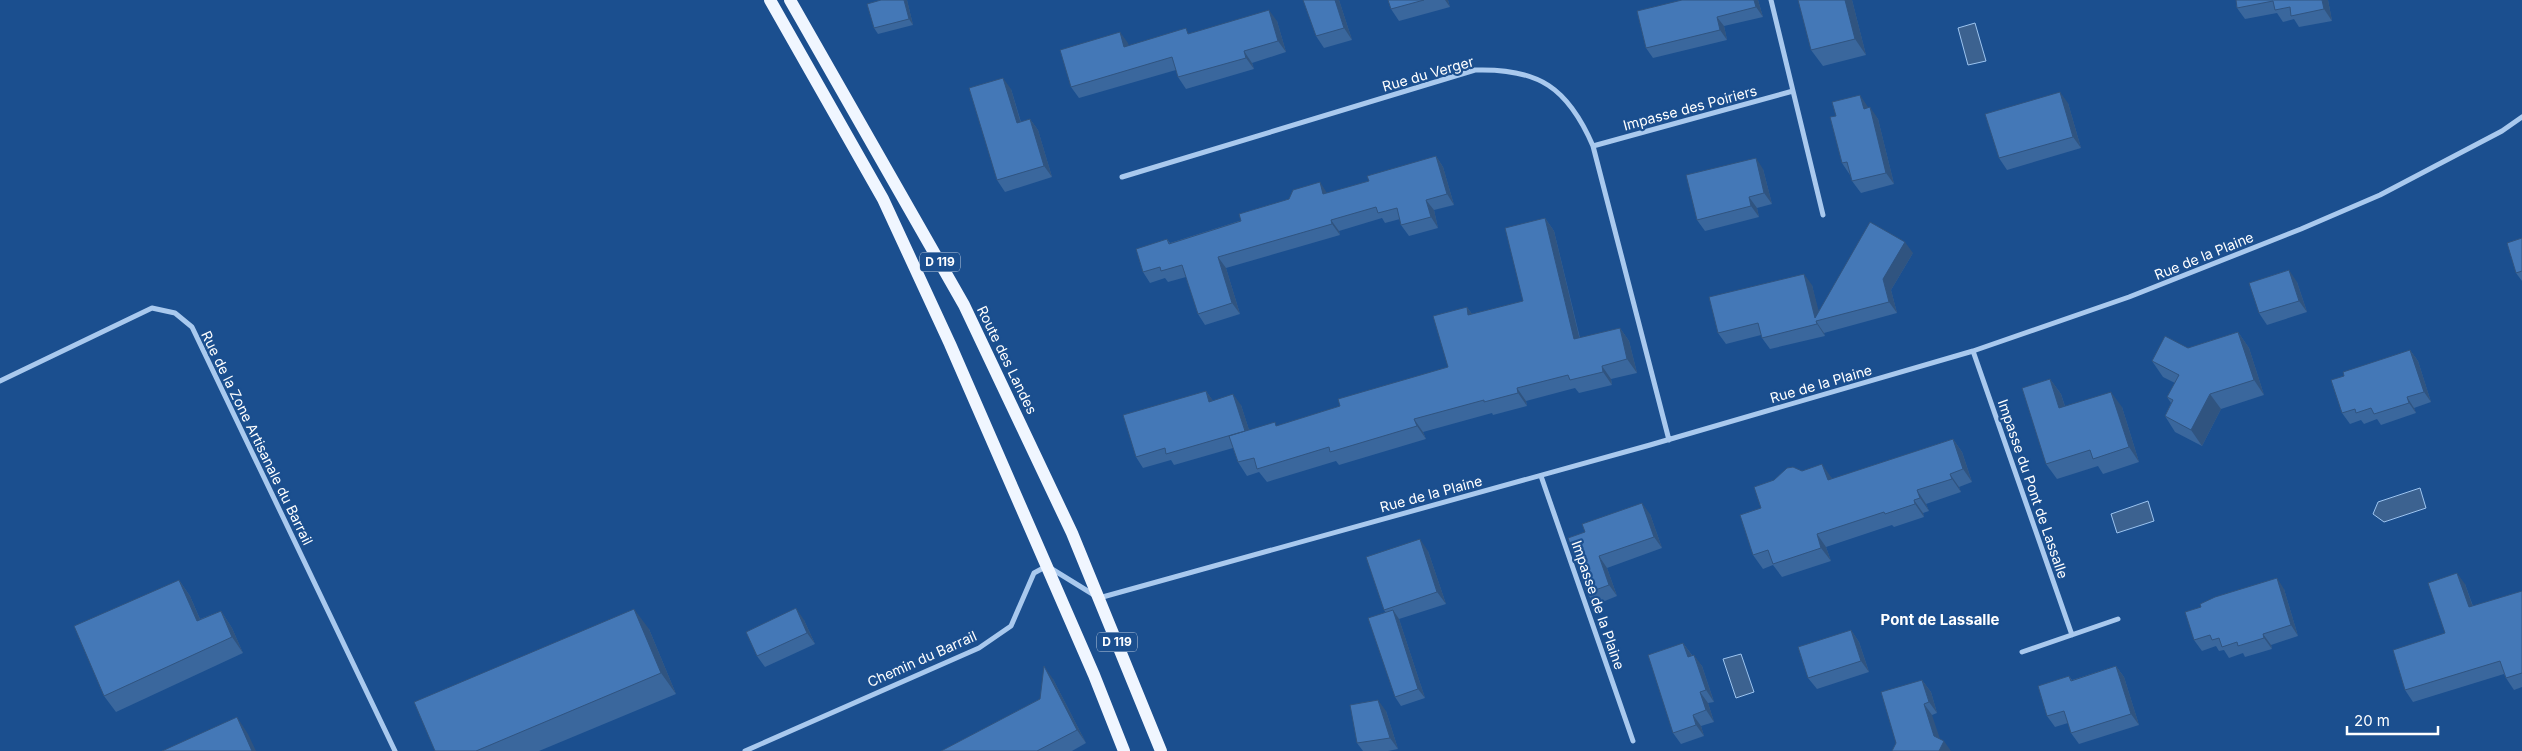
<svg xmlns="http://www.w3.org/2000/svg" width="2522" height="751" font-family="Inter,sans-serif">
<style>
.water{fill:#3c6290;stroke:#9cc4f0}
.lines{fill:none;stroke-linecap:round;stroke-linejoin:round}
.street{stroke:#a9c9ee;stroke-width:5}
.primary{stroke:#f0f6ff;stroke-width:12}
.wall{fill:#3a679d}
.shaded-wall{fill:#305480}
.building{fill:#4478b7;stroke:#305480}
.labels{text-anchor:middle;stroke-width:4.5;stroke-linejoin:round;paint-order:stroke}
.shield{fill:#1b4f8f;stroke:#bbcadd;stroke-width:1}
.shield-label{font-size:12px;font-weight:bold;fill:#fff}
.street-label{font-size:14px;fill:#fff;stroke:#1b4f8f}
.neighbourhood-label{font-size:15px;font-weight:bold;fill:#fff;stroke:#1b4f8f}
</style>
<rect width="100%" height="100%" fill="#1b4f8f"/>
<path class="water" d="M1975,23L1986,61L1968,65L1958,28Z
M2420,488L2426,508L2384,522L2373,514L2378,502Z
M2148,501L2154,521L2117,533L2111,514Z
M1741,654L1754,692L1736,698L1723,659Z"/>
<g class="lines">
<path class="street" d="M1771,0L1823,215
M1593,146L1793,91
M1122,177L1475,70C1539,68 1568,88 1593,146L1669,440
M1973,351L2072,635
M0,381L152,308L175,313L192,327L395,751
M1541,476L1633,741
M2022,652L2118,619
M745,751L979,648L1011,626L1034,573L1047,566L1099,598L1650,445L1973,351L2129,297L2301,229L2380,195L2502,131L2522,117"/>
<path class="primary" d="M770,0L883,199L950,344L1094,675L1124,751
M790,0L964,305L1072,533L1161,751"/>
</g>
<path class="wall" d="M881,0H907L913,25L878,34L874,28Z
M1339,0L1352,40L1324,48L1316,36Z
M1388,0H1448L1450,7L1399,21L1391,9Z
M1758,0L1763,17L1724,26L1727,40L1653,58L1646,48L1637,11Z
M1852,0L1866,55L1823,66L1811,50Z
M2236,0H2328L2332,21L2299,27L2294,19L2283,22L2277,13L2245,19L2237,8Z
M1277,21L1286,52L1252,63L1254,69L1186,89L1178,77L1176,70L1079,98L1071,87L1128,43V46L1190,33Z
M1011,89L1021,122L1030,119L1038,130L1052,177L1005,192L997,180Z
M2068,103L2081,148L2007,170L1999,158Z
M1868,107L1878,119L1894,184L1861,193L1852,181L1851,175H1850L1842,163Z
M1436,156L1443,167L1454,205L1434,210L1438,228L1409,236L1401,225L1400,219L1385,223L1382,218L1339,231L1340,235L1226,268L1240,314L1205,325L1198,314L1186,277L1168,282L1165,278L1150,283L1143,272L1167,239L1170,243L1327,193L1369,181Z
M1763,169L1772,204L1757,208L1759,217L1705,231L1697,220Z
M1545,218L1554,231L1580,338L1620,328L1629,341L1637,373L1611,379L1612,385L1579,393L1575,388L1526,401L1527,406L1493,415L1492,413L1423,432L1426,439L1339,465L1336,461L1267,482L1259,472L1247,476L1238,462L1233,448L1174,465L1171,460L1143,468L1136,457L1206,391L1213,401L1241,405L1249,430L1278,426L1340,406L1448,367L1467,307L1472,314L1523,301Z
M2522,238V281L2516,273Z
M1913,253L1891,290L1897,313L1824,333L1825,336L1770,349L1762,338L1761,335L1726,344L1718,333L1812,285L1818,311Z
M2297,282L2307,312L2267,325L2259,313Z
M2238,332L2249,348L2264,395L2221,409L2202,446L2175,432L2165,416L2171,403L2167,397L2175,383L2163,377L2152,361L2188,348Z
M2410,350L2418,361L2431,402L2414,408L2416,413L2381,425L2377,419L2364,424L2361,420L2350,424L2342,413L2344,376Z
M2050,379L2061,394L2065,406L2122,407L2139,462L2103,474L2098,466L2057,479L2046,464Z
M1953,439L1962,452L1972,482L1959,487L1961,492L1926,504L1929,511L1923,513L1924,517L1894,527L1892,525L1826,547L1831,561L1782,577L1773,565L1763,569L1753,555L1761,508L1802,471L1831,477L1832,479Z
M1650,514L1662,548L1607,568L1617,596L1595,605L1587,593L1568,538Z
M1428,551L1446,604L1399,619L1425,698L1401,706L1395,697L1386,613L1384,610Z
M179,580L190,596L200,619L221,611L232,628L243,653L116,712L104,696Z
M2465,584L2473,606L2522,591V687L2514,690L2506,678L2504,674L2413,702L2405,690L2445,633Z
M2284,589L2298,636L2271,645L2272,649L2245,657L2243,653L2229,658L2224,650L2219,651L2216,646L2202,651L2194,640Z
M804,620L815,644L765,667L757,656Z
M649,629L676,694L539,751H435Z
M1851,630L1859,642L1869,672L1817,689L1808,678Z
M1683,643L1692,655L1702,666L1714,702L1708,703L1714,722L1701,726L1704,736L1681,744L1673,733Z
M2116,666L2124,677L2139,725L2079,744L2071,733L2068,723L2055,727L2047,716L2069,676L2072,680Z
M1053,679L1086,743L1072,751H941L1040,699Z
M1922,680L1931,692L1937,713L1932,715L1896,743Z
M1386,711L1398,749L1388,751H1363L1357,743Z"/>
<path class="shaded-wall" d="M904,0H907L913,25L909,19Z
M1335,0H1339L1352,40L1344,28Z
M1445,0H1448L1450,7Z
M1754,0H1758L1763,17L1756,7Z
M1845,0H1852L1866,55L1855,39Z
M2322,0H2328L2332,21L2324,9Z
M1269,10L1277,21L1286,52L1278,41Z
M1717,17L1724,26L1727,40L1720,30Z
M1120,32L1128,43L1132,58L1124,47Z
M1244,51L1252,63L1254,69L1246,58Z
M1003,78L1011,89L1024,134L1017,123Z
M2060,92L2068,103L2081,148L2073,137Z
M1860,95L1868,107L1872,120L1864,109Z
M1870,107L1878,119L1894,184L1886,173Z
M1030,119L1038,130L1052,177L1044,166Z
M1436,156L1443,167L1454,205L1447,194Z
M1756,158L1763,169L1772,204L1764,193Z
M1320,182L1327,193L1323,194Z
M1749,197L1757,208L1759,217L1751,206Z
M1426,200L1434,210L1438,228L1431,217Z
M1545,218L1554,231L1583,353L1574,339Z
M1331,220L1339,231L1340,235L1332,224Z
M1905,242L1913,253L1891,290L1897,313L1889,302L1883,279Z
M1218,257L1226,268L1240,314L1232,303Z
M2289,270L2297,282L2307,312L2299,301Z
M1804,274L1812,285L1821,320L1815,318Z
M1467,307L1476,320L1468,315Z
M1816,321L1824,333L1825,336L1817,324Z
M1620,328L1629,341L1637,373L1627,359Z
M2238,332L2249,348L2264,395L2254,380Z
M2410,350L2418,361L2431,402L2424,392Z
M1602,366L1611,379L1612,385L1603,372Z
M2050,379L2061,394L2070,423L2059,408Z
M1517,388L1526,401L1527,406L1518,393Z
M1206,391L1214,402H1209Z
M2111,392L2122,407L2139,462L2129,447Z
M1233,394L1241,405L1253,442L1245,431Z
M2210,394L2221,409L2202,446L2191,430Z
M2407,397L2414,408L2416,413L2409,403Z
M1414,419L1423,432L1426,439L1417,426Z
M1953,439L1962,452L1972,482L1963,469Z
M1822,464L1831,477L1837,493L1828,480Z
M1950,474L1959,487L1961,492L1952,479Z
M1917,490L1926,504L1929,511L1920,498Z
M1914,500L1923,513L1924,517L1915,504Z
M1642,503L1650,514L1662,548L1654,537Z
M1817,534L1826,547L1831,561L1821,548Z
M1420,539L1428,551L1446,604L1437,592Z
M1599,556L1607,568L1617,596L1609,585Z
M2457,573L2465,584L2477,619L2469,607Z
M2277,578L2284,589L2298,636L2291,625Z
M179,580L190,596L208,638L197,621Z
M796,608L804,620L815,644L807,633Z
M634,609L649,629L676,694L661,673Z
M1393,610L1399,619L1425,698L1418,689Z
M221,611L232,628L243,653L232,637Z
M1851,630L1859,642L1869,672L1861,661Z
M2263,634L2271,645L2272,649L2264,638Z
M1683,643L1691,654L1696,668L1688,657Z
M1694,655L1702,666L1714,702L1706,690Z
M1044,666L1053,679L1086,743L1077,730Z
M2116,666L2124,677L2139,725L2131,714Z
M1922,680L1931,692L1937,713L1929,702Z
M1700,692L1708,703L1714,722L1706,710Z
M1378,700L1386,711L1398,749L1390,738Z
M1924,704L1932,715L1942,745L1944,741L1951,751H1939Z
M1693,715L1701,726L1704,736L1696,725Z
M237,717L248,734L256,751H252Z"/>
<path class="building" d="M881,0H904L909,19L874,28L867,4Z
M1303,0H1335L1344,28L1316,36Z
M1388,0H1424L1391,9Z
M1682,0H1754L1756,7L1717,17L1720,30L1646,48L1637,11Z
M1798,0H1845L1855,39L1811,50Z
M2236,0H2322L2324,9L2291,16L2290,7L2275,10L2273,1L2237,8Z
M1269,10L1278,41L1244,51L1246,58L1178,77L1172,57L1071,87L1060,50L1120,32L1124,47L1186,28L1188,34Z
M1003,78L1017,123L1030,119L1044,166L997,180L969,88Z
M2060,92L2073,137L1999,158L1985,114Z
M1860,95L1864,109L1870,107L1886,173L1852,181L1847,162L1842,163L1830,117L1836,116L1832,102Z
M1436,156L1447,194L1426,200L1431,217L1401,225L1397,208L1378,213L1376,207L1331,220L1332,224L1218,257L1232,303L1198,314L1182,265L1161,271L1160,267L1143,272L1136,249L1167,239L1169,244L1241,221L1239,214L1289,199L1293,190L1320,182L1323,194L1369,181L1367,176Z
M1756,158L1764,193L1749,197L1751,206L1697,220L1686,175Z
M1545,218L1574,339L1620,328L1627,359L1602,366L1603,372L1570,380L1568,375L1517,388L1518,393L1484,402V400L1414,419L1417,426L1330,452L1329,447L1257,469L1254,458L1238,462L1229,436L1275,422L1276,426L1340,406L1338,399L1448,367L1433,316L1467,307L1468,315L1523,301L1505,228Z
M1870,222L1905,242L1883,279L1889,302L1816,321L1817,324L1762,338L1758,323L1718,333L1709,297L1804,274L1815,318Z
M2522,238V271L2516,273L2507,243Z
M2289,270L2299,301L2259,313L2249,283Z
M2238,332L2254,380L2210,394L2191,430L2165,416L2173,400L2167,397L2179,375L2152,361L2165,336L2188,348Z
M2410,350L2424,392L2407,397L2409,403L2374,414L2371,408L2356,413L2355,409L2342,413L2331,380L2344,376L2343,372Z
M2050,379L2059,408L2111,392L2129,447L2093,459L2090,450L2046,464L2022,388Z
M1206,391L1209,402L1233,394L1245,431L1166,454L1165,448L1136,457L1123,415Z
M1953,439L1963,469L1950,474L1952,479L1917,490L1920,498L1914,500L1915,504L1885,514L1884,512L1817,534L1821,548L1773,564L1768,550L1753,555L1740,515L1761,508L1754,487L1774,480L1787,468L1793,467L1802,471L1822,464L1828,480Z
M1642,503L1654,537L1599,556L1609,585L1587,593L1568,538L1585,532L1582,524Z
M1420,539L1437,592L1384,610L1366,557Z
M2457,573L2469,607L2522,591V673L2506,678L2500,661L2405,690L2393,650L2445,633L2428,583Z
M2277,578L2291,625L2263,634L2264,638L2238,646L2237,642L2222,647L2219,638L2212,640L2210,635L2194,640L2185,612L2201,607L2200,604L2215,597Z
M179,580L197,621L221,611L232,637L104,696L74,626Z
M796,608L807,633L757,656L746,632Z
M634,609L661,673L476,751H435L414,702Z
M1393,610L1418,689L1395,697L1368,618Z
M1851,630L1861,661L1808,678L1798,647Z
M1683,643L1688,657L1694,655L1706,690L1700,692L1706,710L1693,715L1696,725L1673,733L1648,655Z
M1044,666L1077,730L1037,751H941L1040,699Z
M2116,666L2131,714L2071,733L2064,711L2047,716L2038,686L2069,676L2071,681Z
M1922,680L1929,702L1924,704L1934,736L1944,741L1939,751H1892L1896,743L1881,692Z
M1378,700L1390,738L1357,743L1350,705Z
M237,717L252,751H162Z"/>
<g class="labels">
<g class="shield">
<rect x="920" y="252.5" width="40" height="19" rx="4"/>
<rect x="1097" y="632.5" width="40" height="19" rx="4"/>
</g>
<g class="shield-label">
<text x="940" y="266">D 119</text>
<text x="1117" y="646">D 119</text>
</g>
<g class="street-label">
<text transform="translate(1428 74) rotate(-16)" y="5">Rue du Verger</text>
<text transform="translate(1690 108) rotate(-15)" y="5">Impasse des Poiriers</text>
<text transform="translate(2204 256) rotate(-22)" y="5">Rue de la Plaine</text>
<text transform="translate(1007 360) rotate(64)" y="5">Route des Landes</text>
<text transform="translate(1821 384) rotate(-16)" y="5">Rue de la Plaine</text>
<text transform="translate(257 438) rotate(64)" y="5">Rue de la Zone Artisanale du Barrail</text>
<text transform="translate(2033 489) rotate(71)" y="5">Impasse du Pont de Lassalle</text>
<text transform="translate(1431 494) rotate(-15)" y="5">Rue de la Plaine</text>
<text transform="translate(1598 605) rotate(71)" y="5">Impasse de la Plaine</text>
<text transform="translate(922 659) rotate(-24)" y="5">Chemin du Barrail</text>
</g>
<g class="neighbourhood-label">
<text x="1940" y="625">Pont de Lassalle</text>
</g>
</g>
<path d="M2347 726v8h91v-8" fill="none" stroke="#ffffff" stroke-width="2.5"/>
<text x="2354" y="726" font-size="15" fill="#ffffff" stroke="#1b4f8f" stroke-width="4" paint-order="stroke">20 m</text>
</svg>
